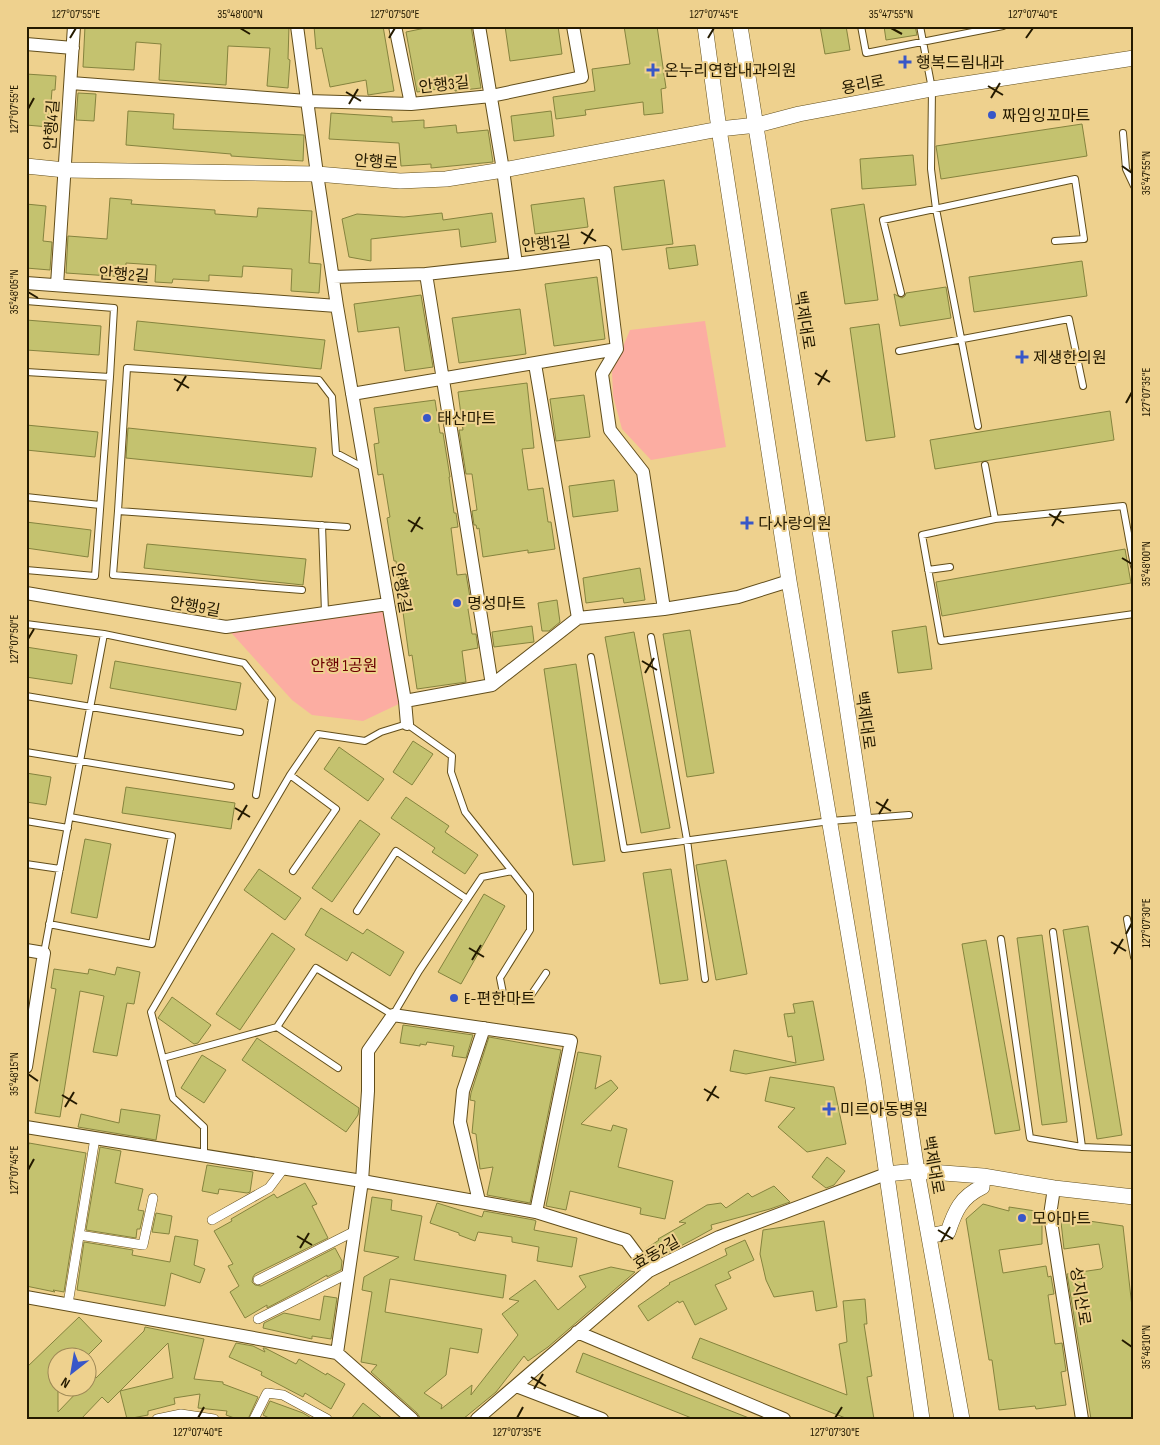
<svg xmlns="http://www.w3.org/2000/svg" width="1160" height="1445" font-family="'Sofia Sans Condensed','Noto Sans KR',sans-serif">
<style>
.green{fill:#fcada2}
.building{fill:#c4c26f;stroke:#85833e}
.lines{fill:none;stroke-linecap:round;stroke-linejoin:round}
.service-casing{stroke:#624e1b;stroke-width:8}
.pedestrian-casing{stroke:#624e1b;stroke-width:10}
.minor-casing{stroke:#624e1b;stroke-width:14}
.tertiary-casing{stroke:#624e1b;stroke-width:16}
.service{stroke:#fff;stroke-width:6}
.pedestrian{stroke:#fff;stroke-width:9}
.minor{stroke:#fff;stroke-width:12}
.tertiary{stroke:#fff;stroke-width:15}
.ticks{fill:none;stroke:#241a00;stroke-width:2}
.poi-dot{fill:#3857c8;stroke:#eed18e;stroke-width:2}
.labels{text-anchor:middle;stroke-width:4;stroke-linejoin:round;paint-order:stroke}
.poi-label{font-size:16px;fill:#241a00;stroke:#eed18e;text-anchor:start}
.street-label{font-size:16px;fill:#241a00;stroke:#eed18e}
.park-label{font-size:16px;fill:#6b0003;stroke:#eed18e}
.neatline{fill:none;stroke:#241a00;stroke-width:2}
.ticks-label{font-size:12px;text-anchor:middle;fill:#241a00}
</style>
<rect width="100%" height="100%" fill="#eed18e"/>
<path class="green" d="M705,321L726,447L651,460L622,429L613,396L612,372L630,330Z
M388,604L405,701L363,721L312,715L292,700L226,627Z"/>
<path class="building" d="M85,26H289L288,59L290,60L288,88L267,86L270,48L228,46L226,85L159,80L161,44L136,42L134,70L83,67Z
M314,26H383L394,91L368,95L366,80L330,87L322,48L316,49Z
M435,26H471L481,88L455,91L454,87L417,92L406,32Z
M505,26H558L562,54L510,61Z
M624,26H657L666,88L661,89L663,113L644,115L643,102L585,110L586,115L556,119L553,97L595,91L592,69L630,64Z
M820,26H846L850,50L825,54Z
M884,26H915L917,35L886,40Z
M26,74L56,76L55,90H52L49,127L26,125Z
M78,93L96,94L94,121L76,120Z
M128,111L174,114L173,129L304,135L303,161L231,156V154L126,145Z
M551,111L554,136L514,141L511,116Z
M331,113L392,117V122L424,120V128L456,125L457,133L488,130L493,162L431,168V164L401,166L399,143L329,139Z
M1082,124L1087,156L941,179L936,146Z
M913,155L916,185L862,189L860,159Z
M664,180L673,244L622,250L614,187Z
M110,198L132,200L131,204L215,210V214L257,217L258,208L312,211L309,263L321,264L319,293L291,291L292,269L243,266L242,277L209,275V281L173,279L172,283L155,282L156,265L126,263L125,277L66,273L68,236L107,239Z
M584,198L588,227L535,234L531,205Z
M26,204L46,206L43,241L52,242L50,270L26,268Z
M864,204L878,300L845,304L831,209Z
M442,213L443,220L492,213L496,242L461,247L459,229L371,239V261L349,257L342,219L357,214L404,217Z
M695,245L698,265L669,269L666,248Z
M1082,261L1087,296L974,312L969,277Z
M597,277L605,339L554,346L545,284Z
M946,287L951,318L900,326L894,294L902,298L905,296L906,293Z
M421,295L433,367L405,371L399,327L358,332L354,304Z
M520,309L526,354L459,363L452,318Z
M26,320L101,326L99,355L26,350Z
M137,321L325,340L321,369L134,350Z
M879,324L895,437L866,441L850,328Z
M527,383L534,448L522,449L528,490L543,488L548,522H551L555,549L528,553V550L483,557L479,528L477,529L476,525H474L472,511L477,510L472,474H466L459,430H463L458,392Z
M584,395L590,437L556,441L550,399Z
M435,400L440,433H443L450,477H449L454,513H456L458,527L451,528L457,575L466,574L472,609H468L472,634H476L478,648L462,651L466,682L417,689L412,655L409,656L396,561H394L390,537L387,518L390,517L383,474L378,475L374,444L379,443L374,408Z
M1110,411L1114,440L935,469L930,440Z
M26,425L98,432L95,457L26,450Z
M128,428L316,448L312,477L126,458Z
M614,480L618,511L573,517L569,486Z
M26,522L91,530L88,557L26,548Z
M147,544L306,559L303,585L144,568Z
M1125,549L1131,583L942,616L936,582Z
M640,568L645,600L624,603L623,598L586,603L583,578Z
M557,600L560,622L549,631H542L538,603Z
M532,626L534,642L494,647L492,632Z
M926,626L932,669L898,673L892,631Z
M690,630L714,773L687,777L663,634Z
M634,632L670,828L641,833L605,637Z
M26,647L77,655L72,684L26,677Z
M115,661L241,683L236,710L110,688Z
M576,664L605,861L573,865L544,669Z
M413,741L433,754L412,785L393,772Z
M339,747L384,779L368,801L324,769Z
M26,773L51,777L46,805L26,802Z
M126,787L235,803L231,829L122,813Z
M406,797L449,826L445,832L478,855L465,874L432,852L435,848L391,818Z
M360,820L380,834L332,902L312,888Z
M85,839L111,844L97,918L71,913Z
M726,860L747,974L716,980L696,865Z
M259,869L301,898L285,920L244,890Z
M671,869L688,980L660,984L643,873Z
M484,894L505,906L461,984L438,972Z
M321,908L363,934L367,929L404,952L390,976L352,952L347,961L305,935Z
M1088,926L1122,1135L1097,1139L1063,930Z
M272,933L295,949L240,1030L216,1014Z
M1042,935L1067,1122L1042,1125L1017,938Z
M986,940L1020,1130L995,1134L962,944Z
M117,967L140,972L134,1004L127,1003L117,1056L93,1052L104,996L80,991L60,1117L35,1113L56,989L51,988L54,969L88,974L89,969L115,975Z
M172,997L211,1025L198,1043L194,1044L158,1018Z
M813,1001L824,1060L746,1074L730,1071L734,1050L796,1063L792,1036L788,1037L784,1014L795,1013L793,1004Z
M403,1025L473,1035L466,1058L452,1056L454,1046L427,1042L426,1045L420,1044V1046L400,1043Z
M489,1037L561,1050L530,1203L487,1195L493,1167L480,1169L476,1134L472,1133L475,1101L470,1100L471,1093Z
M257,1038L359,1108L358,1115L346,1132L242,1060Z
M578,1052L601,1056L595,1089L611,1080L618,1088L581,1124L611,1131L613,1125L627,1129L618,1167L673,1181L665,1219L640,1214L641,1208L570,1191L566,1210L546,1206Z
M202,1055L226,1070L204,1103L181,1088Z
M770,1077L834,1087L846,1144L807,1152L778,1127L795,1108L765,1101Z
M121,1109L160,1115L156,1140L78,1127L81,1114L119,1123Z
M29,1143L86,1153L64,1292L53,1290L55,1292L26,1286V1157Z
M100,1147L121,1151L115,1183L143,1189L138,1210L144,1211L140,1229H137L136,1238L86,1230Z
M827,1157L845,1171L834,1185L826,1188L812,1177Z
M207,1165L253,1172L250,1192L247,1193L219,1189L218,1194L202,1191Z
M305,1183L317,1204L312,1206L328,1238L255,1274L253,1277L252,1282L255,1285L261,1286L335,1248L342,1261L341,1270L327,1277V1275L305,1288L267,1308V1305L245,1318L230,1292L239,1286L228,1266L233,1264L214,1231L232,1221L231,1219L274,1194L277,1198Z
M774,1186L790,1202L770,1209L711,1225L712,1229L694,1239L652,1261L644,1250L659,1240L658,1239L686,1223L679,1222L707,1205L721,1203L726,1208L748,1193L752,1197Z
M372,1197L392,1200L391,1210L422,1216L414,1260L506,1275L503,1298L390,1279L385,1312L482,1329L478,1353L450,1348L446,1375L424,1393L442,1405L441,1409L472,1385L471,1395L518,1335L502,1314L519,1301L509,1299L535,1280L558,1310L586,1287L579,1276L611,1267L635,1272L548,1347L528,1361L524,1356L496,1392L463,1419H421L417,1413L371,1372L377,1365L361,1362L372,1292L362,1290L364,1277L399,1257L364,1251Z
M437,1203L482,1217L484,1211L534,1220L536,1221L534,1230L577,1238L572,1267L537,1261L539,1247L512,1242V1237L478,1232L475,1241L459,1235V1233L430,1223Z
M983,1204L1009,1211V1207L1042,1212V1244L999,1250L1003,1273L1046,1266L1048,1277L1051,1276L1054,1294L1048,1295L1055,1344L1062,1343L1066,1371L1061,1372L1066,1405L1036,1409L1035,1406L999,1410L992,1360H989L966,1219Z
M156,1213L172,1216L169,1234L152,1232Z
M1060,1213L1088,1219L1089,1221L1123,1226L1134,1325V1419H1091L1067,1274L1101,1269L1103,1267L1099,1244L1064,1249Z
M824,1221L837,1307L816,1311L813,1291L774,1297L766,1280L760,1254L763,1230Z
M175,1236L198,1240L194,1265L205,1269L200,1283L171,1273L165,1306L77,1290L84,1242L133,1250L132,1255L170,1262Z
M745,1240L754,1260L728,1272L731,1278L715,1285L727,1309L695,1325L683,1301L679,1303L678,1301L648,1321L638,1306L670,1284L669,1283L727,1255L725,1249Z
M324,1296L337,1298L331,1339L312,1336V1339L263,1328L264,1323L284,1313L320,1320Z
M865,1299L867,1324H864L872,1376L867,1377L874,1419H848L692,1358L700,1338L847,1395L839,1344L847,1342L843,1301Z
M79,1317L102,1341L85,1358H58V1412L81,1388H88V1381L93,1375L96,1378L144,1331L145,1327L204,1339L194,1379L223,1382V1384L258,1397L248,1419H237L226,1415L227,1411L198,1408L200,1394L174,1398L175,1404L148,1411V1415L127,1419L120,1391L173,1378L168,1343L108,1403L102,1397L81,1419H26V1368Z
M236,1343L253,1346L265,1352L263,1348H265L296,1364L299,1359L326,1375L327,1373L345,1384L331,1409L305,1393L303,1397L261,1375L262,1372L229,1357Z
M583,1353L749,1418V1419H694L576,1372Z
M270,1401L303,1413L313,1419H271L263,1415Z
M363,1403L383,1419H351Z"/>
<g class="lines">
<g class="service-casing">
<path id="service" d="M861,26L866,53L1003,26
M920,26L932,89L931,169L936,209L978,426
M1123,133L1126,169L1134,186
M901,293L883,220L1075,179L1084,239L1055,241
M26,301L114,308L110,377L26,372
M899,351L1069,319L1083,386
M985,465L995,519
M26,497L100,505
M118,511L113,575L302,590
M322,525L325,613
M347,527L118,511L127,368L319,380L332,397L336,453L364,468
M1134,566L1123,506L995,519L922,535L941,641L1134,614
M26,570L95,576L110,377
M928,570L950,567
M26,624L104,634L244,663L272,699L256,795
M651,637L687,840L705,979
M591,657L624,849L830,821L909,815
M26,696L240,732
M26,752L231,786
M290,775L336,809L293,871
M26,821L68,828
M26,864L60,869
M512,871L530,894V930L500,978L503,993L516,1001H527L546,973
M357,911L396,851L467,899
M1127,919L1134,957
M49,924L152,944L172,836L70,817
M1053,932L1082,1147
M1001,939L1030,1138L1082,1147L1134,1149
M44,953L104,634
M277,1027L338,1068
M163,1058L277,1027L316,968L393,1015L419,971L482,877L512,871L465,812L451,772L452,756L407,724L381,732L365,741L318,734L290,775L151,1012L173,1098L204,1127V1156"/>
</g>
<g class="pedestrian-casing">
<path id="pedestrian" d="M212,1220L269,1188L284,1168
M79,1235L143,1245L153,1198
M258,1280L355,1231
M68,1304L95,1138
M258,1319L349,1273
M157,1419L181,1414L214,1419
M254,1419L267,1393L283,1395L327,1419"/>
</g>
<g class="minor-casing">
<path id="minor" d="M297,26L317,174L337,306L405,701L407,724
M395,26L411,104
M479,26L503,170L516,264L605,252L617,349L602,374L610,430L643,472L664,609
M26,44L73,48
M71,83L307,101L411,104L491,96L582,77L573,26
M426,274L492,685
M333,277L426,274L516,264
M26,283L337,306
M57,285L74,26
M535,364L578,618
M352,394L617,349
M26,593L226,627L388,604
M405,701L492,685L578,618L664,609L738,597L789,581
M26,950L44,953L26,1067
M26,1127L362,1181L368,1091V1051L393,1015L571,1041L536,1212
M1054,1188L1050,1215L1082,1419
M479,1201L460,1122L463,1091L484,1028
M26,1297L337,1353L412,1419
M577,1332L784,1419
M337,1353L362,1181L536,1212L626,1240L649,1271
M516,1386L602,1419
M477,1419L649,1271L719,1237L886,1174"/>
</g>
<g class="tertiary-casing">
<path id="tertiary" d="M705,26L719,129L789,581L873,1079L922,1419
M740,26L828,581L917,1171L962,1419
M26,166L65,170L317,174L400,181L446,179L503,170L719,129L757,125L799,114L932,89L1134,58
M886,1174L917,1171L983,1176L1054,1188L1134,1197
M929,1236L948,1232C955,1211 961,1197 982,1187L983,1176"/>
</g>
<use href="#service" class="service"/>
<use href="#pedestrian" class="pedestrian"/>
<use href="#minor" class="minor"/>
<use href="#tertiary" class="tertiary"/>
</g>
<path class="ticks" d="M240,28L250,34M891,28L902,34M70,38L76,28M389,38L395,28M708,38L714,28M1026,38L1033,28M988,86L1003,95M346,92L361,101M991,98L1000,83M349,104L358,89M28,109L34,98M1122,166L1132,173M581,232L596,241M584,244L593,229M28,292L38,298M815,373L830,382M174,379L189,388M818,385L827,370M177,391L186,376M1126,403L1132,392M1049,514L1064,523M408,520L423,529M1052,526L1061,511M411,532L420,517M1122,558L1132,564M28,639L34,629M642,661L657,670M645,673L654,658M876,802L891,811M235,808L250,817M879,814L888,799M238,820L247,805M1126,934L1132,923M1111,942L1126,951M469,948L484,957M1114,954L1123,939M472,960L481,945M28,1074L38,1081M704,1089L719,1098M62,1095L77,1104M707,1101L716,1086M65,1107L74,1092M28,1170L34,1159M938,1230L953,1239M297,1236L312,1245M941,1242L950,1227M300,1248L309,1233M1122,1340L1132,1347M531,1377L546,1386M534,1389L543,1374M198,1418L204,1407M517,1418L523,1407M835,1418L842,1407"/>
<g class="poi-dot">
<path d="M902.5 54.5h5v5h5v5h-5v5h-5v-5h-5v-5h5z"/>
<path d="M650.5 62.5h5v5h5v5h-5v5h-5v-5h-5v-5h5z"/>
<circle cx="992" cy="115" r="5"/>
<path d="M1019.5 349.5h5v5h5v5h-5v5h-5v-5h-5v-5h5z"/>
<circle cx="427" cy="418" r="5"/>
<path d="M744.5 515.5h5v5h5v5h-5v5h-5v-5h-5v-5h5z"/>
<circle cx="457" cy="603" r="5"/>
<circle cx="454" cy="998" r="5"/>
<path d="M826.5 1101.5h5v5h5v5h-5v5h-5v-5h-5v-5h5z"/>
<circle cx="1022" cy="1218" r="5"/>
</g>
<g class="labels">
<g class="poi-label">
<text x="916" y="68">행복드림내과</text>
<text x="664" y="76">온누리연합내과의원</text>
<text x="1002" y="121">짜임잉꼬마트</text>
<text x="1033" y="363">제생한의원</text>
<text x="437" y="424">태산마트</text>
<text x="758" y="529">다사랑의원</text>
<text x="467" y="609">명성마트</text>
<text x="464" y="1004">E-편한마트</text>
<text x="840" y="1115">미르아동병원</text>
<text x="1032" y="1224">모아마트</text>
</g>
<g class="street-label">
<text transform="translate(444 84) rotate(-6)" y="6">안행3길</text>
<text transform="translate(863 84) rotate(-11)" y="6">용리로</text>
<text transform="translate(51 125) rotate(-86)" y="6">안행4길</text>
<text transform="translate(376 161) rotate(4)" y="6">안행로</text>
<text transform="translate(546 243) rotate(-6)" y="6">안행1길</text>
<text transform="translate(124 274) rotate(4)" y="6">안행2길</text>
<text transform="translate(805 320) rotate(81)" y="6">백제대로</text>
<text transform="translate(402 588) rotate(80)" y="6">안행2길</text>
<text transform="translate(195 606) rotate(10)" y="6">안행9길</text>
<text transform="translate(866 720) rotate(82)" y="6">백제대로</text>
<text transform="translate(934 1165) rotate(80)" y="6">백제대로</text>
<text transform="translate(656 1252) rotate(-30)" y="6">효동2길</text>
<text transform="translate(1081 1296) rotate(81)" y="6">성지산로</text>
</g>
<g class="park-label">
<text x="344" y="671">안행 1공원</text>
</g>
</g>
<rect width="1160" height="1445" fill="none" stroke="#eed18e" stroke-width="55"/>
<g transform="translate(72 1372) rotate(211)"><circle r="24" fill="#eed18e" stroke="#9d8855"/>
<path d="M0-4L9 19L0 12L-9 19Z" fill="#3857c8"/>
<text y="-8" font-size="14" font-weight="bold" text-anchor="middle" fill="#241a00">N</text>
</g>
<rect x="28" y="28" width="1104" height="1390" class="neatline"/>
<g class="ticks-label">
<text x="76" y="18">127°07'55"E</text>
<text x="240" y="18">35°48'00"N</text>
<text x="395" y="18">127°07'50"E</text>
<text x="714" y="18">127°07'45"E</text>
<text x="891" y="18">35°47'55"N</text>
<text x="1033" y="18">127°07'40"E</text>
<text transform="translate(14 109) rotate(-90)" y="4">127°07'55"E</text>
<text transform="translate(1146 173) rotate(-90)" y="4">35°47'55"N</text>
<text transform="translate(14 292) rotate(-90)" y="4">35°48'05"N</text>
<text transform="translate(1146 392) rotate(-90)" y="4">127°07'35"E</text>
<text transform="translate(1146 564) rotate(-90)" y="4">35°48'00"N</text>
<text transform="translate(14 639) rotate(-90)" y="4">127°07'50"E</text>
<text transform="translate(1146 923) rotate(-90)" y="4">127°07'30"E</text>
<text transform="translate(14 1074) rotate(-90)" y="4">35°48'15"N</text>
<text transform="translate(14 1170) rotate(-90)" y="4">127°07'45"E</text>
<text transform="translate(1146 1347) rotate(-90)" y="4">35°48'10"N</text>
<text x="198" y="1436">127°07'40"E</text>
<text x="517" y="1436">127°07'35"E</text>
<text x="835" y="1436">127°07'30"E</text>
</g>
</svg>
